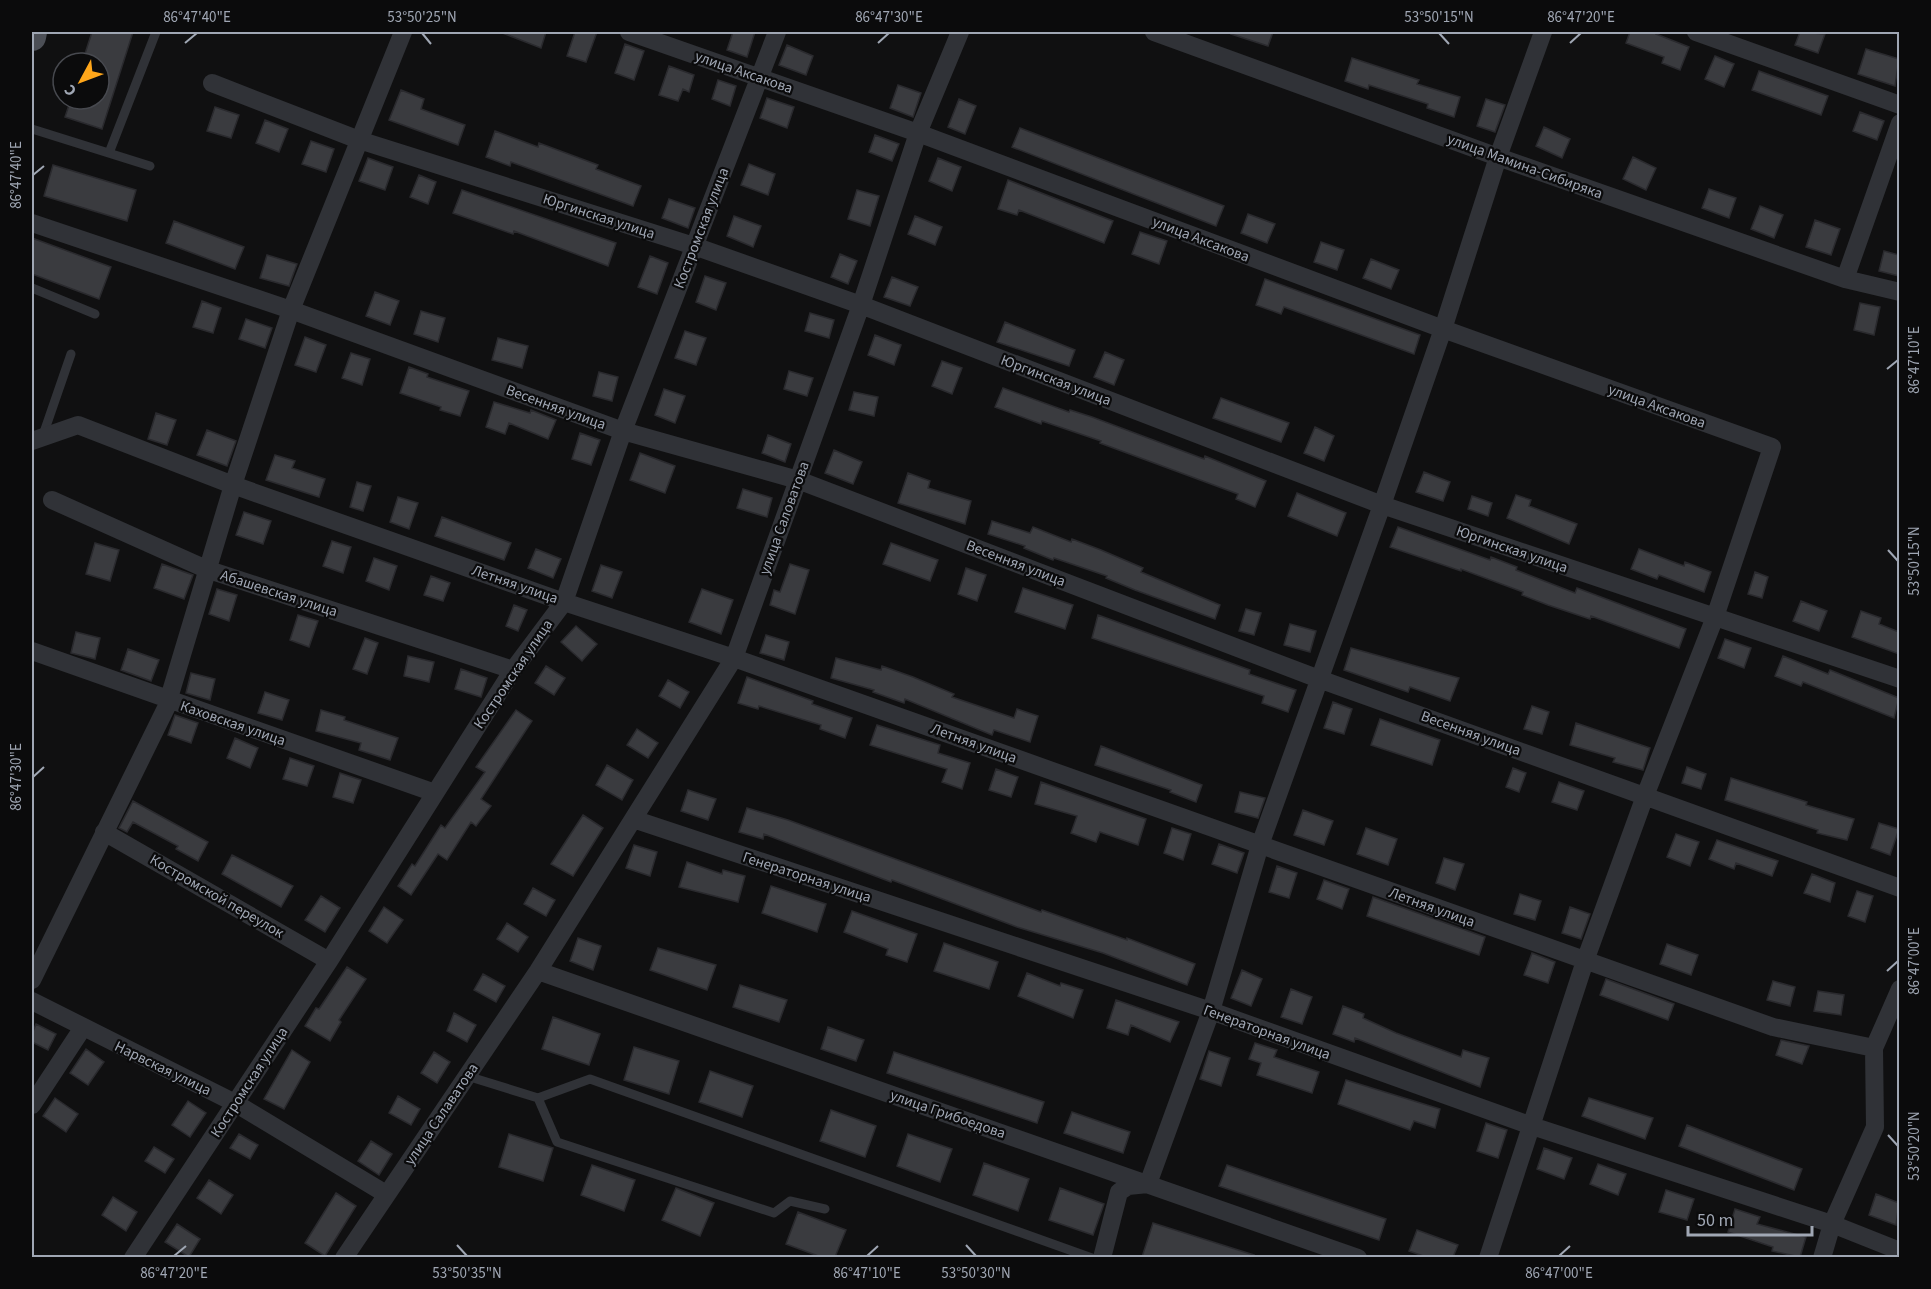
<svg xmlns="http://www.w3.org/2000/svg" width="1931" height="1289" font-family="'Source Sans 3',sans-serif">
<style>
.building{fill:#3a3b3f;stroke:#2a2a2e;stroke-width:1.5}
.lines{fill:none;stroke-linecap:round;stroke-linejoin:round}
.lane{stroke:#303237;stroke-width:9}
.street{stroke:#303237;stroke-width:18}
.primary{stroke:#4c4f56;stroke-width:28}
.ticks{fill:none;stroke:#a0a7b4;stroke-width:2}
.labels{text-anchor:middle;stroke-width:4.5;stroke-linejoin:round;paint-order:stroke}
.street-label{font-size:15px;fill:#a0a7b4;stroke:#0b0b0c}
.neatline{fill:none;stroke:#a0a7b4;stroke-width:2}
.ticks-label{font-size:15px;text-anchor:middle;fill:#a0a7b4}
</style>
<rect width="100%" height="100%" fill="#101011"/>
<path class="building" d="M92,32H133L102,129L65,117L71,99H99V63H82Z
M500,32H546L541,48Z
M575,32H597L586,62L567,56Z
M733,32H755L747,57L727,50Z
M1232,32H1273L1268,46L1231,34Z
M1630,32H1657L1656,34L1689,47L1680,70L1662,63L1664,57L1626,43Z
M1800,32L1825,34L1818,53L1795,45Z
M625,44L644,51L634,80L615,73Z
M787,45L813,56L806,75L779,65Z
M1866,49L1899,59L1895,86L1858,74Z
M1715,56L1734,64L1724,87L1705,79Z
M1352,58L1419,80L1417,84L1460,97L1454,117L1427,108L1428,104L1369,85L1368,89L1345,81Z
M669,66L694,75L689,92L683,89L678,101L659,95Z
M1759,71L1828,96L1821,115L1752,90Z
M718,80L736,86L730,106L712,99Z
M898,85L921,93L913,117L890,108Z
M401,90L424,99L421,109L465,125L458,145L389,120Z
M767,98L794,107L787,128L760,118Z
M959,99L976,106L965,134L948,127Z
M1486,99L1505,105L1495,132L1477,126Z
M215,107L239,115L231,138L207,131Z
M1860,112L1884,121L1877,140L1853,131Z
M265,120L288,129L279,152L256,143Z
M1544,127L1570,139L1562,158L1536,146Z
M1020,128L1224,206L1216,226L1012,147Z
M495,131L538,147L539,143L598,165L596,169L641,186L633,206L511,162L510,166L486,157Z
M875,135L899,144L892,161L869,152Z
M311,141L334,149L326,172L302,164Z
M1633,157L1656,168L1646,190L1623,179Z
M368,158L393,167L385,190L359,181Z
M938,158L961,167L952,191L929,181Z
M749,164L775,174L768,195L741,185Z
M53,165L136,190L127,221L44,196Z
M419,175L436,182L428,204L410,197Z
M1008,180L1113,221L1104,243L1019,210L1017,215L998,209Z
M1709,189L1736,198L1729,218L1702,208Z
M462,190L616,243L608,266L514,231L513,234L453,213Z
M857,190L879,196L870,226L848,219Z
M669,199L695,208L688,228L662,218Z
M1760,206L1783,215L1774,238L1751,229Z
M1248,214L1275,224L1267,243L1241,233Z
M734,216L761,226L753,247L727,236Z
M915,216L942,227L935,245L908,234Z
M1815,220L1840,229L1831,255L1806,247Z
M174,221L244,247L235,269L166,243Z
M1140,232L1167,241L1159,264L1132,254Z
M32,238L111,267L99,299L32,274Z
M1321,242L1344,250L1337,270L1314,262Z
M1884,251L1899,255V276L1879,271Z
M840,254L857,261L848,284L831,277Z
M267,255L297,264L289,286L260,278Z
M650,256L668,263L657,294L638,287Z
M1371,259L1399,270L1391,289L1363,278Z
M705,276L726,283L716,310L696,302Z
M892,277L918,287L910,306L884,297Z
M1265,279L1420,335L1414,354L1284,307L1281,314L1256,305Z
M375,292L399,301L390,325L366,316Z
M202,301L221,308L213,333L193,327Z
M1860,303L1880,307L1874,335L1854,330Z
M421,311L445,318L438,342L414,334Z
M810,313L834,320L829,338L805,331Z
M246,319L272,328L265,348L239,339Z
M1005,322L1075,350L1069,366L997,342Z
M685,331L706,338L696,365L675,358Z
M875,335L901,345L894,365L868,355Z
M305,337L326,345L316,372L295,365Z
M498,338L528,346L522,368L492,360Z
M1105,352L1124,360L1114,385L1094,377Z
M351,353L370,359L362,385L342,378Z
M942,361L962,368L952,394L932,386Z
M409,367L428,374L427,377L469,391L460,416L440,410L441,407L400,393Z
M789,371L813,378L807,396L784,389Z
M599,372L618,377L612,401L593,396Z
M1003,388L1069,412L1070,410L1092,417L1204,459L1205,456L1266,481L1255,507L1236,499L1238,494L1100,443L1101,441L1042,421L1041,424L995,407Z
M664,389L685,396L675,423L655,415Z
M854,392L878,397L874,416L849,410Z
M1221,398L1289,423L1281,442L1213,418Z
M494,402L530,413L531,410L556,420L548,439L509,423L505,434L486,427Z
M156,413L176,420L167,445L148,439Z
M1315,427L1334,436L1324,461L1304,453Z
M207,430L236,441L227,466L197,455Z
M580,433L600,440L591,465L572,459Z
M768,435L791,444L785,462L762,453Z
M834,450L862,462L853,484L825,473Z
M640,453L675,466L665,493L630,480Z
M275,455L295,461L292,468L325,479L319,497L266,480Z
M1424,472L1450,482L1443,501L1416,492Z
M908,473L930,481L928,488L971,501L965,524L898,503Z
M357,482L371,486L363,511L350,507Z
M743,489L772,498L767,517L737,508Z
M1297,493L1346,513L1337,536L1288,516Z
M1516,495L1531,500L1529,506L1577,524L1569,544L1507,518Z
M1472,496L1492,503L1488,516L1468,509Z
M398,497L418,503L409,529L390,522Z
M244,512L271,521L263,544L236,535Z
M442,517L511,543L504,560L435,536Z
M992,521L1030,533L1033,527L1071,542L1072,539L1101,550L1143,568L1141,572L1220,605L1215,619L1135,590L1106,578L1107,576L1054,558L1053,560L1024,548L1025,546L988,534Z
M1398,527L1490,560L1491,557L1517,567L1516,570L1575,593L1577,588L1686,629L1679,648L1591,616L1590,619L1548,605L1522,595L1523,592L1461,569V571L1390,547Z
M332,541L351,547L343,573L323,566Z
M95,543L119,550L110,581L86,574Z
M891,543L938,560L930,581L883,564Z
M536,549L561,559L553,578L528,568Z
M1639,549L1684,566L1685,562L1711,572L1704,592L1659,575L1657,579L1631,569Z
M374,558L397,566L389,590L366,581Z
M162,564L193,575L184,599L154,588Z
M790,564L809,570L795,614L770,605L774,590L780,592Z
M601,565L622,572L612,598L592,591Z
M966,568L986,575L977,601L958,594Z
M1755,572L1768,577L1762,598L1748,594Z
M431,576L450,583L443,601L424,595Z
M1023,588L1073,605L1065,629L1015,612Z
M217,589L237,595L229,621L209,614Z
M702,589L733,600L721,634L689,622Z
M1801,601L1827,611L1819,631L1793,621Z
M514,605L527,610L518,631L506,626Z
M1246,609L1261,613L1254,635L1239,631Z
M1861,611L1881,618L1879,624L1899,632V654L1852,637Z
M298,615L318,621L309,647L290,640Z
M1098,615L1250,670L1249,674L1296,690L1288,712L1262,703L1264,696L1092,638Z
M1290,624L1316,631L1310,652L1284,645Z
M576,626L597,644L582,661L561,642Z
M76,632L100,638L95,659L71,653Z
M766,635L789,642L784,660L760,653Z
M365,638L378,643L367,674L353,669Z
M1725,639L1751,648L1744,668L1718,658Z
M1351,648L1459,678L1450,701L1410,687L1408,692L1344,670Z
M128,649L159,660L151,681L121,670Z
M408,656L434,662L429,682L404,676Z
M1783,656L1828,674L1830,670L1899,698L1894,718L1803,682L1801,686L1775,676Z
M836,658L881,670L882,666L913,677L954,694L952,697L1014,718L1017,709L1038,716L1030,742L994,730L992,735L905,699L904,703L873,692L874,690L831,678Z
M546,666L565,678L554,695L535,683Z
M461,669L487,678L481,697L455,689Z
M191,673L215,679L210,700L186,693Z
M747,677L813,701L812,704L852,718L845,738L820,729L821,725L759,706L758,709L738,703Z
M668,680L689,692L680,708L659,696Z
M265,692L289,700L282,720L258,713Z
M1333,702L1352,709L1344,734L1324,728Z
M1532,706L1549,712L1542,734L1524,729Z
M321,710L345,717L344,720L398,738L390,760L359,750L361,743L316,731Z
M516,710L532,721L481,799L491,806L476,826L471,822L447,860L438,854L411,895L398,886L412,864L415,866L441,825L445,828L485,772L476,767Z
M175,715L198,723L191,743L168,735Z
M1380,719L1440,740L1432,765L1371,745Z
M1576,723L1650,748L1643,770L1613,762L1615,758L1570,745Z
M877,725L940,745L938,753L970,763L962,789L942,782L947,769L870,745Z
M637,729L658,743L648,758L627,745Z
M235,738L258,748L250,768L227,758Z
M1101,746L1202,785L1196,802L1170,792L1171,790L1095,765Z
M290,758L314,766L307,786L283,779Z
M607,765L633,780L622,800L596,785Z
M1687,767L1706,774L1701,789L1682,783Z
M1513,768L1526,773L1519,792L1506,787Z
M996,769L1018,777L1011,797L989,790Z
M340,773L361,780L353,803L333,797Z
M1731,778L1807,802L1806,805L1854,819L1847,840L1817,833L1818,830L1725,800Z
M1041,782L1146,819L1138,845L1100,832L1096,842L1071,833L1077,816L1035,804Z
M1559,782L1584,791L1577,810L1552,802Z
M688,790L716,799L708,820L681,811Z
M1240,792L1265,798L1258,818L1235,812Z
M133,801L208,842L198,861L176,849L178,846L133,822L127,832L119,828Z
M747,808L788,820L1041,912L1042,910L1127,940V938L1195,964L1187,985L1103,953L1017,927L892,880L891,882L764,834L763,839L739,832Z
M1303,810L1333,821L1324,845L1294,835Z
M583,815L603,828L573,876L551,864Z
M1879,823L1899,829L1890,855L1871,848Z
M1172,828L1191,834L1183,860L1164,853Z
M1366,828L1397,839L1388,865L1357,854Z
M1676,834L1699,842L1690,866L1667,857Z
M1717,840L1778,861L1772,876L1736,863L1734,869L1709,859Z
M1219,844L1244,853L1237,873L1212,864Z
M634,845L657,852L650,876L626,868Z
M232,855L293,886L281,907L222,874Z
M1444,858L1464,864L1455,890L1436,883Z
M687,862L722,874L723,870L745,876L738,902L679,887Z
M1277,866L1297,873L1289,898L1269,892Z
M1812,874L1835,883L1830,902L1804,893Z
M1324,880L1349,889L1342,909L1317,899Z
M771,886L826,904L817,932L762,913Z
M533,888L555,900L546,916L524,904Z
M1857,891L1873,896L1865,922L1848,916Z
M1520,894L1541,901L1535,920L1514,914Z
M321,896L340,908L325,932L305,920Z
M1373,897L1485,937L1479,955L1367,916Z
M384,907L403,920L387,943L369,931Z
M1570,907L1590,914L1581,939L1562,933Z
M852,911L917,934L907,962L886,955L888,949L844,932Z
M507,923L528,937L518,952L497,939Z
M578,938L601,946L593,970L570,961Z
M944,943L998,962L989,989L934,971Z
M1667,944L1698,955L1691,975L1660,964Z
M658,948L716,965L707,990L650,970Z
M1532,953L1555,962L1548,983L1524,975Z
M347,967L366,979L339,1020L341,1022L330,1041L305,1026L316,1008L319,1009Z
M1242,970L1262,979L1251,1006L1231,998Z
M1027,973L1060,986L1061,983L1083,990L1073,1018L1018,996Z
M483,974L505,986L496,1002L474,990Z
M1606,979L1674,1004L1668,1020L1600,995Z
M1773,981L1795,987L1790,1006L1767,1000Z
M740,985L787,1000L779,1022L733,1007Z
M1291,989L1312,997L1302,1024L1281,1017Z
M1818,991L1844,995L1841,1015L1814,1011Z
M1116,1000L1179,1022L1170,1042L1131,1025L1128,1035L1107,1028Z
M1343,1006L1364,1014L1363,1018L1396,1033L1461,1057L1463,1050L1489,1058L1480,1087L1355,1038L1354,1042L1333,1034Z
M454,1013L476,1025L467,1042L447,1031Z
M553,1017L600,1034L589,1065L542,1049Z
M36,1024L56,1034L48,1050L32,1042V1034Z
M828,1027L864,1040L856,1061L821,1049Z
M1781,1040L1809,1046L1802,1064L1776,1055Z
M1255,1043L1277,1050L1274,1057L1319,1072L1312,1093L1257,1075L1261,1063L1249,1059Z
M634,1047L679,1061L669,1094L624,1080Z
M86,1049L104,1062L88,1085L70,1073Z
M292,1050L310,1062L284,1109L264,1099Z
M1209,1051L1230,1058L1221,1086L1200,1079Z
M434,1052L450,1062L437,1083L421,1073Z
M894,1052L1044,1102L1037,1123L887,1073Z
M710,1071L753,1086L742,1117L699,1102Z
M1346,1080L1440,1109L1435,1128L1414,1121L1410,1130L1338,1104Z
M398,1096L420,1109L411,1125L389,1113Z
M55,1098L78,1114L66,1132L43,1116Z
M1589,1098L1653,1118L1645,1139L1582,1116Z
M188,1101L206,1113L190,1137L172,1125Z
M831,1110L876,1126L865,1157L820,1141Z
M1072,1112L1130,1132L1123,1153L1064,1133Z
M1486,1123L1507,1130L1498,1158L1477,1151Z
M1687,1125L1802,1169L1794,1190L1679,1146Z
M239,1134L258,1145L250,1159L230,1148Z
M509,1134L553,1148L543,1181L499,1167Z
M908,1134L952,1149L940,1182L897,1166Z
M371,1141L392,1154L379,1175L358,1161Z
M154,1147L174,1159L165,1173L145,1161Z
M1544,1148L1572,1158L1564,1179L1537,1169Z
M984,1163L1029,1179L1018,1211L973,1195Z
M1598,1164L1626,1174L1618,1195L1590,1184Z
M592,1165L635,1180L624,1211L581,1195Z
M1227,1165L1386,1219L1379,1240L1219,1186Z
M209,1180L233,1195L221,1214L197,1198Z
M676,1188L714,1203L700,1236L662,1220Z
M1060,1188L1104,1204L1093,1235L1049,1220Z
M1666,1190L1694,1199L1687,1220L1659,1212Z
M336,1193L356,1206L325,1256L305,1243Z
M1876,1194L1899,1203L1896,1225L1869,1215Z
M113,1197L137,1212L126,1231L102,1215Z
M1735,1209L1760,1217L1757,1224L1806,1237L1800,1257L1772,1251L1773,1247L1728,1232Z
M798,1212L846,1230L835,1257H821L786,1244Z
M1153,1223L1254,1255L1253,1257H1142Z
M177,1224L200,1239L189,1257L165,1242Z
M1417,1230L1458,1245L1453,1257H1426L1409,1251Z"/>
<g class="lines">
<path class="lane" d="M32,129L150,166
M109,153L156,32
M32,288L95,314
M42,438L71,354
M467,1076L538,1098L557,1142L774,1213L790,1201L825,1209
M538,1098L590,1079L1092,1258"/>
<path class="street" d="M629,32L918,133L1443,329L1772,447L1715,617L1645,796L1585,961L1488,1258
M1154,32L1498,157L1845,279L1900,292
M1696,32L1900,105
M212,83L359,140L694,246L861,305L1382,505L1900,679
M32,223L291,310L623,431L798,480L1319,679L1900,888
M1845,279L1900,123
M32,441L78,425L233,485L564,602L734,658L1773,1027L1874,1048
M52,500L206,569L513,670
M32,651L435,793
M633,819L1211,1011L1532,1126L1832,1224L1900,1251
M104,832L329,961
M538,971L1358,1258
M32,980L166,708L233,485L291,310L403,32
M32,1001L235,1103L386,1194
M32,1105L82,1029
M133,1258L329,961L513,670L564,602L623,431L777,32
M344,1258L538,971L734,658L861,305L918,133L960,32
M1102,1258L1119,1192L1128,1186L1148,1184L1211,1011L1260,845L1382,505L1443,329L1498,157L1543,32
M1822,1258L1832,1224L1875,1127L1874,1048L1900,989"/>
<path class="primary" d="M32,37L33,32"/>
</g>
<path class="ticks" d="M422,33L431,44M1439,33L1449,44M185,43L197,33M878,43L889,33M1570,43L1581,33M33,175L44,166M1887,369L1898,360M1888,550L1898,561M33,777L44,767M1887,971L1898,961M1888,1135L1898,1146M457,1245L467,1256M966,1245L976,1256M174,1256L186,1246M867,1256L878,1246M1559,1256L1570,1246"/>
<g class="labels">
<g class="street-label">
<text transform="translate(744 72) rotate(19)" y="5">улица Аксакова</text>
<text transform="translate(1525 166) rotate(20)" y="5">улица Мамина-Сибиряка</text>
<text transform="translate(599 216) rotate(18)" y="5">Юргинская улица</text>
<text transform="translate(701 228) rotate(-69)" y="5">Костромская улица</text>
<text transform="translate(1201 239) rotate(21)" y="5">улица Аксакова</text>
<text transform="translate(1056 380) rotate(21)" y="5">Юргинская улица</text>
<text transform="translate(1657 406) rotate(20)" y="5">улица Аксакова</text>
<text transform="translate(556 407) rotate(20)" y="5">Весенняя улица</text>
<text transform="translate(784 518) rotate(-70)" y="5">улица Саловатова</text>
<text transform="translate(1512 549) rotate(19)" y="5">Юргинская улица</text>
<text transform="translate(1016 563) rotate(21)" y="5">Весенняя улица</text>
<text transform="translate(515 584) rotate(19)" y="5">Летняя улица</text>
<text transform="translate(279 593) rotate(18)" y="5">Абашевская улица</text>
<text transform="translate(513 674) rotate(-56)" y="5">Костромская улица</text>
<text transform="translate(233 723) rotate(19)" y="5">Каховская улица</text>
<text transform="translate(1471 733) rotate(20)" y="5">Весенняя улица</text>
<text transform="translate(974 743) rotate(20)" y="5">Летняя улица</text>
<text transform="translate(807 877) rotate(18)" y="5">Генераторная улица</text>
<text transform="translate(217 896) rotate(30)" y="5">Костромской переулок</text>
<text transform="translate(1432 907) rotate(20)" y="5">Летняя улица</text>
<text transform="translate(1267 1032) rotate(20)" y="5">Генераторная улица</text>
<text transform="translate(163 1068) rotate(26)" y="5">Нарвская улица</text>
<text transform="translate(249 1082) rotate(-57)" y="5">Костромская улица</text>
<text transform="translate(441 1114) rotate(-56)" y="5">улица Салаватова</text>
<text transform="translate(948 1114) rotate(19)" y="5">улица Грибоедова</text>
</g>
</g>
<rect width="1931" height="1289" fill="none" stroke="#0b0b0c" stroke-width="66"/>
<g transform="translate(81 81) rotate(229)"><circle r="28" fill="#0b0b0c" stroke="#47494f" stroke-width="1.5"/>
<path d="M0-4.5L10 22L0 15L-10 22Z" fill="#ffa61a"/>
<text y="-9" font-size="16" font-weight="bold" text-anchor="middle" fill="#a0a7b4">С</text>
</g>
<path d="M1688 1226v9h124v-9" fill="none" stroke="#a0a7b4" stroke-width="3"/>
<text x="1697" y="1226" font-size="18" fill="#a0a7b4" stroke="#0b0b0c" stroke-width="4.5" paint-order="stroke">50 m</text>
<rect x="33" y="33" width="1865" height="1223" class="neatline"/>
<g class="ticks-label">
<text x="197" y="22">86°47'40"E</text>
<text x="422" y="22">53°50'25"N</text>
<text x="889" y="22">86°47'30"E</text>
<text x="1439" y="22">53°50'15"N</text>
<text x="1581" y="22">86°47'20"E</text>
<text transform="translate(16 175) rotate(-90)" y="5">86°47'40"E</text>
<text transform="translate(1914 360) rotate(-90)" y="5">86°47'10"E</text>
<text transform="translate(1914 561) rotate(-90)" y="5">53°50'15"N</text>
<text transform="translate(16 777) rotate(-90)" y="5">86°47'30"E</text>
<text transform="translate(1914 961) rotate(-90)" y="5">86°47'00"E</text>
<text transform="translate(1914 1146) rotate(-90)" y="5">53°50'20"N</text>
<text x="174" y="1278">86°47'20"E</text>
<text x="467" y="1278">53°50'35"N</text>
<text x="867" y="1278">86°47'10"E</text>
<text x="976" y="1278">53°50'30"N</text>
<text x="1559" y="1278">86°47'00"E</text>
</g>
</svg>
